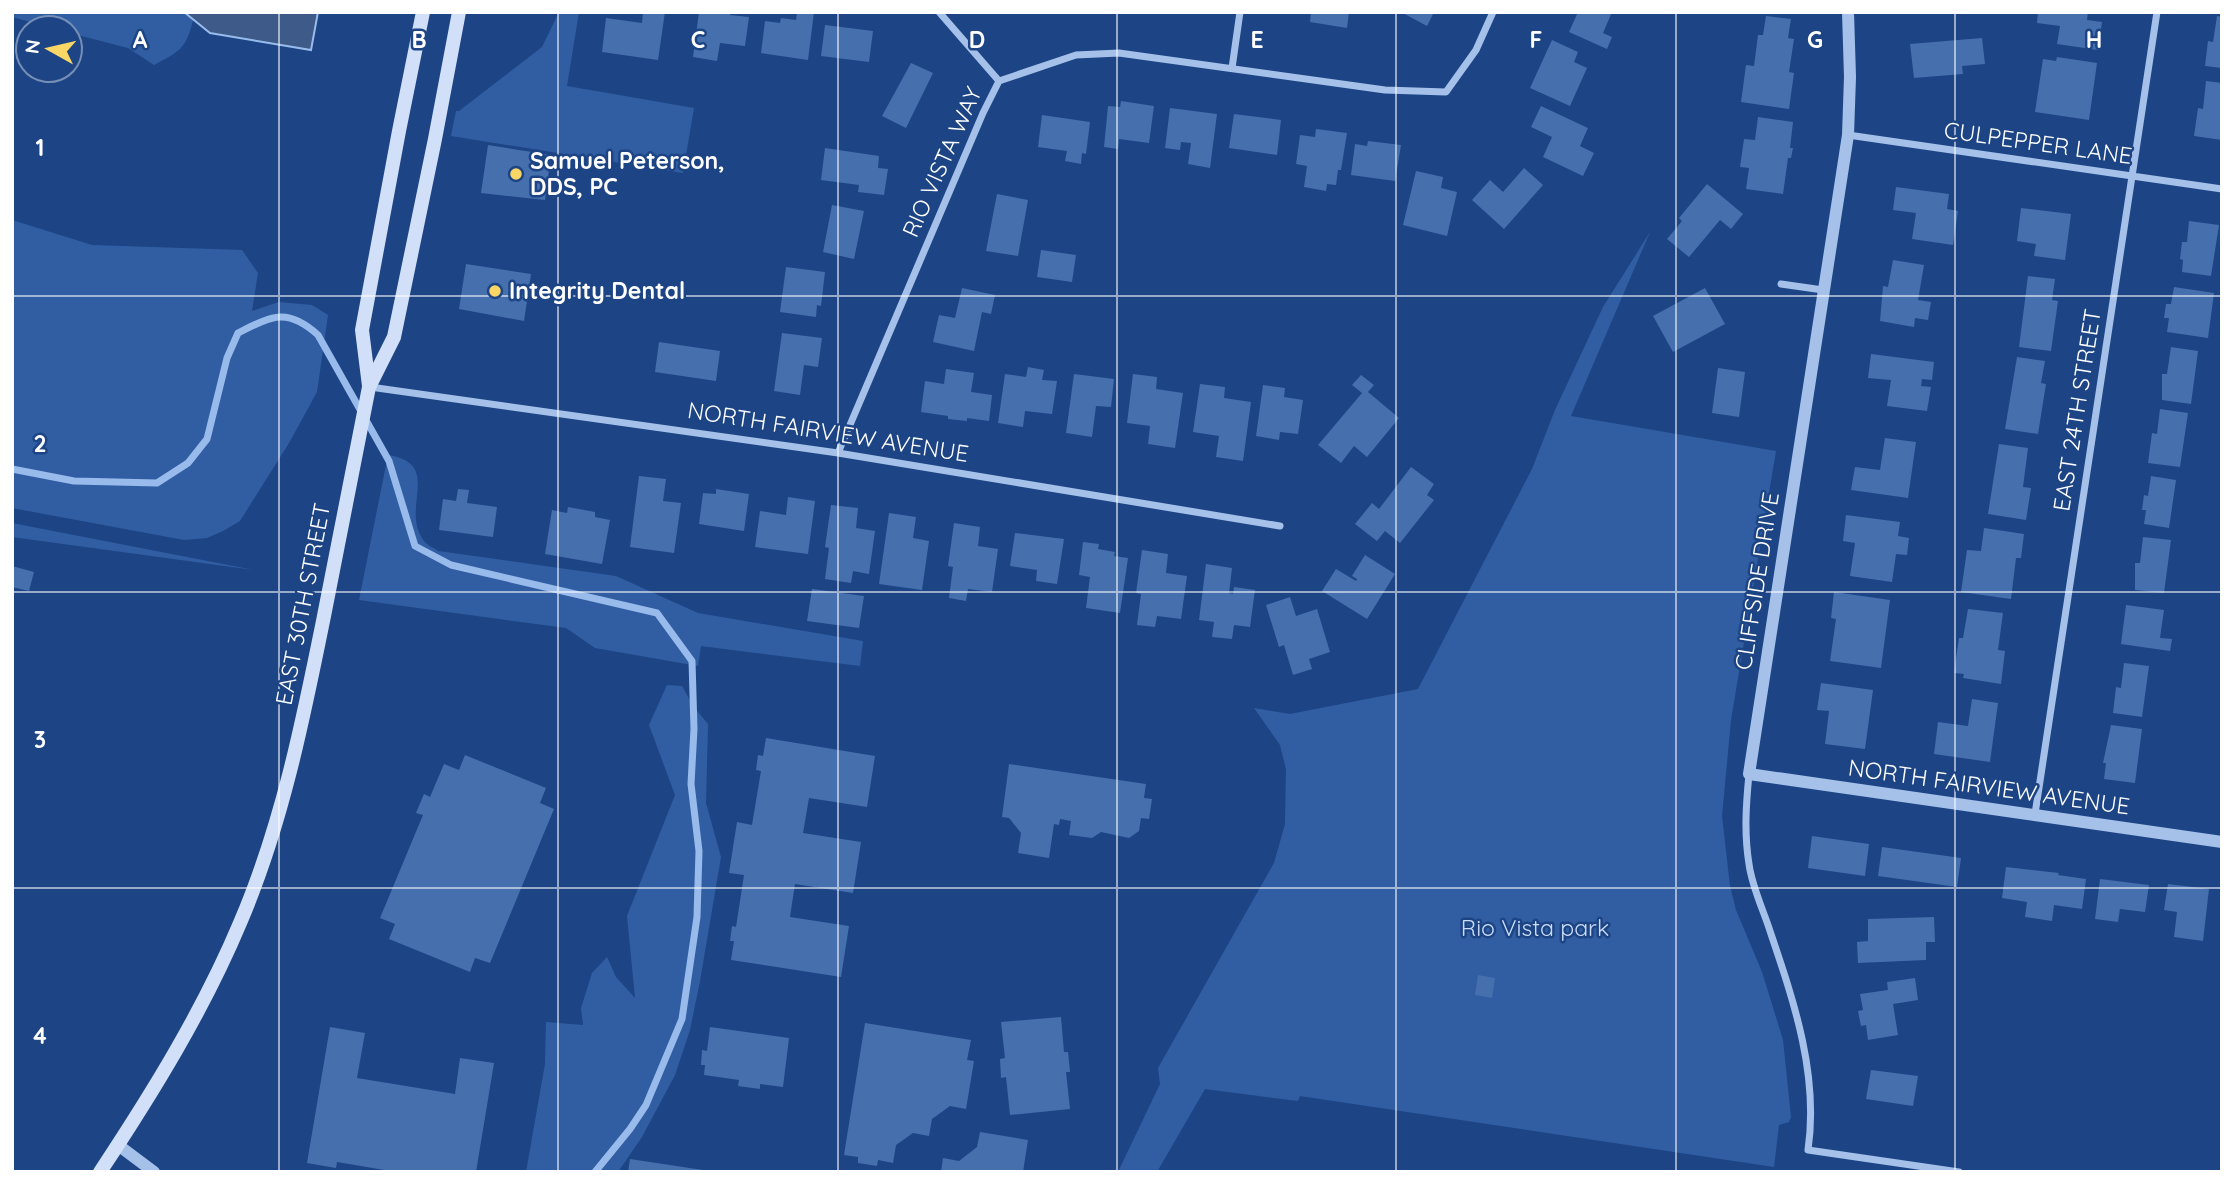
<svg xmlns="http://www.w3.org/2000/svg" width="2234" height="1184" font-family="Quicksand,sans-serif">
<style>
.green{fill:#315ea3}
.water{fill:#3d5a89;stroke:#98bbec;stroke-width:2}
.lines{fill:none;stroke-linecap:round;stroke-linejoin:round}
.stream{stroke:#98bbec;stroke-width:7}
.building{fill:#466fae}
.minor{stroke:#a5c1ea;stroke-width:7}
.tertiary{stroke:#a5c1ea;stroke-width:12}
.secondary{stroke:#d1e0f8;stroke-width:14}
.grid{fill:none;stroke:#fff;stroke-width:2;stroke-opacity:0.55}
.poi-dot{fill:#fad664;stroke:#1d4585;stroke-width:2.5}
.labels{text-anchor:middle;stroke-width:5;stroke-linejoin:round;paint-order:stroke}
.street-label{font-size:23px;fill:#fff;stroke:#1d4585}
.poi-label{font-size:23px;font-weight:bold;fill:#fff;stroke:#1d4585;text-anchor:start}
.park-label{font-size:23px;fill:#cadcf8;stroke:#1d4585}
.grid-label{font-size:23px;text-anchor:middle;font-weight:bold;fill:#fff;stroke:#1d4585;stroke-width:5;stroke-linejoin:round;paint-order:stroke}
</style>
<rect width="100%" height="100%" fill="#1d4585"/>
<path class="green" d="M12,12H184L193,20C186,49 180,51 154,65L128,48L70,33V28H52L12,17Z
M559,12H579L567,86L694,108L683,173L451,136L456,111H459L542,47Z
M12,220L92,245L242,250L258,273L252,311L279,302L312,305L328,315L317,392L289,443L240,521L223,531L207,538L184,540L12,508Z
M1650,232L1571,416L1776,451L1731,720L1722,816L1730,886L1736,910L1762,972L1783,1040L1791,1117L1789,1122L1779,1125L1774,1167L1300,1096L1298,1101L1205,1089L1157,1172H1118L1160,1084L1158,1068L1274,863L1285,824L1286,769L1280,745L1254,708L1290,714L1418,689L1532,469L1555,410L1603,307Z
M388,455C444,464 399,508 424,541C427,545 434,548 438,551L616,576L698,613L863,641L860,666L701,646L698,666L595,648L566,628L359,600Z
M12,523L254,570L12,537Z
M667,685L682,686L693,706L708,724L706,803L721,857L700,981L690,1030L675,1075L642,1137L618,1172H526L545,1064L546,1022L583,1025L581,1008L592,973L607,957L616,977L635,998L627,916L675,795L649,725Z"/>
<path class="water" d="M184,12H318L311,50L210,33Z"/>
<g class="lines">
<path class="stream" d="M12,469L74,481L157,483L188,463L207,439L227,358L238,333C272,316 287,307 318,335L389,461L415,546L451,565L657,613L692,661L694,729L691,784L699,851L697,917L682,1019L646,1105L630,1129L595,1172"/>
</g>
<path class="building" d="M643,12H665L658,60L602,52L606,18L642,23Z
M699,12H730V15L749,17L745,46L720,43L717,61L693,57Z
M797,12H814L808,60L761,53L765,21L780,23L781,18L796,20Z
M1311,12H1349L1347,28L1310,22Z
M1401,12H1434L1427,26Z
M1578,12H1612L1603,33L1612,37L1607,49L1569,32Z
M2038,12H2088L2087,20L2102,22L2098,50L2057,44L2060,26L2037,23Z
M1766,16L1791,19L1788,38L1794,39L1789,72L1794,73L1789,109L1741,102L1746,65L1754,66L1758,35H1763Z
M2217,16L2222,17V68L2205,66L2208,41L2213,42Z
M825,25L873,31L869,62L821,56Z
M1982,38L1985,64L1962,66L1963,74L1914,78L1910,44Z
M1552,40L1578,52L1574,62L1587,68L1570,106L1530,88Z
M2057,57L2097,63L2089,120L2035,112L2043,59L2056,61Z
M911,63L933,73L906,128L882,116Z
M2206,81L2222,83V140L2194,136L2198,108L2203,109Z
M1121,101L1154,106L1149,143L1119,139L1118,149L1104,147L1108,106L1120,107Z
M1541,106L1588,128L1580,146L1594,153L1583,176L1543,157L1552,137L1531,127Z
M1170,108L1217,114L1210,168L1188,164L1191,143L1181,142L1180,150L1165,148Z
M1234,114L1281,120L1277,155L1229,148Z
M1042,115L1090,122L1086,154L1082,153L1081,164L1065,161L1067,151L1038,147Z
M1758,117L1793,122L1790,148H1793L1791,158H1788L1783,194L1746,189L1749,168L1740,167L1744,139L1755,140Z
M1316,129L1347,133L1341,170H1338L1336,185L1327,184L1326,191L1304,187L1307,166L1296,164L1300,135L1315,137Z
M1368,141L1401,145L1395,181L1351,175L1355,144L1367,146Z
M488,145L551,155L545,200L481,193Z
M825,148L879,156L878,168L888,169L884,195L858,192L859,185L821,180Z
M1524,168L1543,185L1504,229L1472,200L1490,180L1503,192Z
M1416,171L1443,177L1441,188L1457,192L1447,236L1403,225Z
M1707,184L1743,214L1731,229L1720,220L1689,257L1667,239L1682,221L1679,218Z
M1896,187L1949,194L1947,209L1958,211L1953,245L1912,239L1916,213L1893,210Z
M997,194L1028,200L1018,256L986,251Z
M832,205L864,211L854,259L823,252Z
M2021,208L2071,214L2065,260L2034,256L2036,244L2017,241Z
M2189,221L2219,225L2211,276L2182,272L2183,260L2180,259L2182,242H2187Z
M1041,250L1076,255L1072,282L1037,277Z
M1893,260L1924,265L1918,300L1931,302L1928,320L1915,318L1914,327L1880,321L1883,286L1888,287Z
M466,264L531,274L524,321L459,309Z
M786,267L825,272L821,306L817,305L816,317L780,312Z
M2028,276L2055,279L2052,300L2058,301L2051,351L2019,347Z
M2174,287L2214,293L2208,338L2167,332L2169,318H2164L2166,304H2171Z
M962,288L995,295L991,314L982,312L974,351L933,342L939,315L955,318Z
M1705,288L1725,324L1673,352L1653,316Z
M782,333L822,338L818,367L804,365L800,395L774,391Z
M659,342L720,351L716,381L655,372Z
M2171,347L2198,351L2191,404L2162,400V374H2167Z
M1871,354L1934,362L1932,380L1922,379L1921,386L1931,387L1927,411L1887,406L1891,380L1868,378Z
M2017,357L2045,361L2041,383L2046,384L2038,434L2005,429Z
M1028,367L1044,370L1042,380L1057,381L1052,414L1025,411L1023,427L998,423L1005,374L1026,377Z
M1718,368L1745,372L1739,417L1712,413Z
M946,369L974,373L971,392L992,395L989,421L967,418V421L948,419V416L921,412L925,381L944,384Z
M1074,374L1114,379L1111,407L1096,406L1092,437L1066,433Z
M1133,374L1157,377L1156,389L1183,393L1175,448L1148,444L1150,426L1127,423Z
M1361,375L1374,385L1368,392L1399,418L1367,457L1354,446L1341,463L1318,445L1362,393L1352,385Z
M1200,384L1225,387L1224,398L1251,402L1243,461L1216,457L1219,436L1193,432Z
M1263,385L1285,388L1284,397L1303,400L1298,434L1280,432L1279,440L1256,436Z
M2160,409L2188,413L2180,467L2148,463L2152,433L2157,434Z
M1885,438L1916,442L1908,498L1851,490L1855,467L1880,470Z
M1999,444L2028,448L2023,487L2031,488L2026,520L1988,514Z
M1411,467L1434,484L1427,495L1434,500L1400,543L1385,531L1377,541L1355,524L1372,503L1379,509Z
M639,476L666,479L663,501L681,503L674,553L630,547Z
M2151,476L2176,480L2169,528L2144,524L2146,510H2142L2144,495L2148,496Z
M458,489L469,490L467,503L497,507L493,537L439,530L443,499L456,501Z
M716,489L749,494L744,531L699,524L703,493L716,494Z
M788,497L815,501L808,554L755,547L760,511L786,515Z
M831,505L858,508L856,528L875,531L869,574L853,571L851,583L825,579L829,548L825,547Z
M568,507L595,512V517L610,520L602,564L545,554L552,510L567,513Z
M889,513L916,517L913,538L929,541L922,590L879,584Z
M1846,515L1900,522L1898,536L1909,538L1907,555L1896,554L1892,582L1850,576L1855,543L1843,541Z
M954,523L980,527L978,546L998,549L992,592L968,589L966,601L949,598L953,567L948,566Z
M1984,528L2024,534L2021,558H2016L2011,599L1961,592L1967,550L1981,551Z
M1015,533L1064,539L1057,584L1036,581L1037,570L1010,566Z
M2143,537L2171,540L2164,593L2135,590V563H2140Z
M1083,542L1099,544L1098,549L1115,552L1114,556L1128,558L1120,613L1086,608L1090,577L1079,575Z
M1142,550L1168,554L1166,573L1187,576L1181,619L1157,616L1155,627L1137,625L1141,594L1136,593Z
M1365,555L1395,574L1367,619L1322,591L1336,569L1356,581L1357,579L1352,576Z
M1206,564L1232,568L1229,593L1233,594L1234,587L1255,590L1250,627L1234,625L1232,639L1212,637L1214,622L1199,620Z
M12,566L34,572L29,591L12,587Z
M812,589L864,596L859,628L807,621Z
M1834,592L1890,600L1881,668L1830,661L1836,619L1831,618Z
M1290,597L1296,616L1317,609L1330,652L1309,659L1312,669L1293,675L1284,645L1279,647L1266,605Z
M2126,605L2164,610L2160,638L2172,639L2170,651L2121,644Z
M1968,609L2003,613L1998,650L2005,651L2001,684L1963,678L1964,674L1954,673L1959,638H1963Z
M2124,663L2149,666L2142,717L2113,713L2116,687L2121,688Z
M1821,683L1873,690L1865,749L1825,744L1829,711L1817,710Z
M1972,699L1998,703L1990,762L1934,754L1938,722L1968,726Z
M2111,725L2142,729L2135,783L2104,779L2106,763H2103Z
M766,738L875,756L867,807L809,798L803,833L861,842L853,893L795,884L790,917L849,926L841,977L731,960L734,941H730L732,926L736,927L744,875L729,873L737,822L752,825L761,771L756,770L758,755L763,756Z
M465,755L546,788L540,803L554,809L490,963L475,958L470,972L389,939L395,924L380,918L423,815L416,813L424,794L430,797L444,764L459,770Z
M1009,764L1146,784L1144,798L1152,799L1149,819L1141,818L1139,831L1129,838L1101,832L1092,838L1069,835L1071,821L1060,819L1059,825L1054,824L1049,858L1018,853L1021,833L1009,818L1002,817Z
M1812,836L1869,844L1865,876L1808,868Z
M1882,847L1961,858L1957,887L1878,876Z
M2006,867L2059,873L2058,875L2086,879L2082,909L2054,905L2052,921L2025,917L2027,902L2002,898Z
M2100,879L2149,885L2145,912L2120,909L2118,922L2095,919Z
M2168,884L2209,889L2203,941L2174,937L2177,912L2164,910Z
M1934,917L1935,942H1926V960L1858,963L1857,942L1868,941V919Z
M1478,975L1495,978L1492,998L1475,995Z
M1915,978L1918,1000L1893,1004L1898,1035L1868,1040L1866,1025L1861,1026L1858,1011L1863,1010L1860,994L1888,990L1887,982Z
M1061,1017L1064,1052H1068L1070,1072H1066L1070,1109L1010,1115L1006,1077L1001,1078L1000,1059L1005,1058L1001,1022Z
M865,1023L971,1040L967,1060L974,1061L966,1109L950,1106L932,1119L929,1136L913,1133L896,1145L893,1163L878,1160L877,1166L858,1163V1157L844,1155Z
M330,1027L365,1033L357,1078L455,1094L460,1058L494,1063L476,1172H396L337,1162L336,1168L307,1163Z
M710,1027L789,1038L783,1087L760,1084V1089L738,1086L739,1080L704,1075L705,1065H701L702,1050L707,1051Z
M1871,1070L1918,1076L1913,1106L1866,1099Z
M980,1132L1028,1140L1023,1172H941L943,1158L959,1161L977,1147Z
M630,1159L703,1170V1172H628Z"/>
<g class="lines">
<path class="minor" d="M939,12L999,81
M1232,68L1240,12
M1848,135L2222,189
M1781,284L1823,290
M370,387L838,453L1280,526
M838,453L983,113L999,81L1076,55L1119,53L1385,90L1446,92L1476,50L1493,12
M1749,774C1746,805 1744,833 1749,864C1752,887 1763,909 1770,931C1794,1002 1819,1075 1808,1150L1959,1172
M2035,814L2157,12"/>
<path class="tertiary" d="M1848,12L1850,77L1848,135L1749,774L2222,842
M118,1145L154,1172"/>
<path class="secondary" d="M369,386L362,330L399,131L423,12
M100,1172C153,1092 203,1011 240,923C282,825 303,720 324,616C339,540 354,464 369,387L394,337L435,139L459,12"/>
</g>
<path class="grid" d="M279,12V1172M558,12V1172M838,12V1172M1117,12V1172M1396,12V1172M1676,12V1172M1955,12V1172M12,296H2222M12,592H2222M12,888H2222"/>
<g class="poi-dot">
<circle cx="516" cy="174" r="7"/>
<circle cx="495" cy="291" r="7"/>
</g>
<g class="labels">
<g class="street-label">
<text transform="translate(2038 143) rotate(8)" y="8">CULPEPPER LANE</text>
<text transform="translate(942 162) rotate(-66)" y="8">RIO VISTA WAY</text>
<text transform="translate(2077 410) rotate(-81)" y="8">EAST 24TH STREET</text>
<text transform="translate(828 432) rotate(9)" y="8">NORTH FAIRVIEW AVENUE</text>
<text transform="translate(1757 581) rotate(-81)" y="8">CLIFFSIDE DRIVE</text>
<text transform="translate(303 604) rotate(-79)" y="8">EAST 30TH STREET</text>
<text transform="translate(1989 787) rotate(8)" y="8">NORTH FAIRVIEW AVENUE</text>
</g>
<g class="poi-label">
<text x="530" y="169">Samuel Peterson,<tspan x="530" dy="26">DDS, PC</tspan></text>
<text x="509" y="299">Integrity Dental</text>
</g>
<g class="park-label">
<text x="1535" y="936">Rio Vista park</text>
</g>
</g>
<g class="grid-label">
<text x="140" y="48">A</text>
<text x="419" y="48">B</text>
<text x="698" y="48">C</text>
<text x="977" y="48">D</text>
<text x="1257" y="48">E</text>
<text x="1536" y="48">F</text>
<text x="1815" y="48">G</text>
<text x="2094" y="48">H</text>
<text x="40" y="156">1</text>
<text x="40" y="452">2</text>
<text x="40" y="748">3</text>
<text x="40" y="1044">4</text>
</g>
<rect width="2234" height="1184" fill="none" stroke="#ffffff" stroke-width="28"/>
<g transform="translate(49 49) rotate(278)"><circle r="33" fill="#1d4585" stroke="#778fb6" stroke-width="2"/>
<path d="M0-5L12 26L0 18L-12 26Z" fill="#fad664"/>
<text y="-10" font-size="19" font-weight="bold" text-anchor="middle" fill="#ffffff">N</text>
</g>
</svg>
